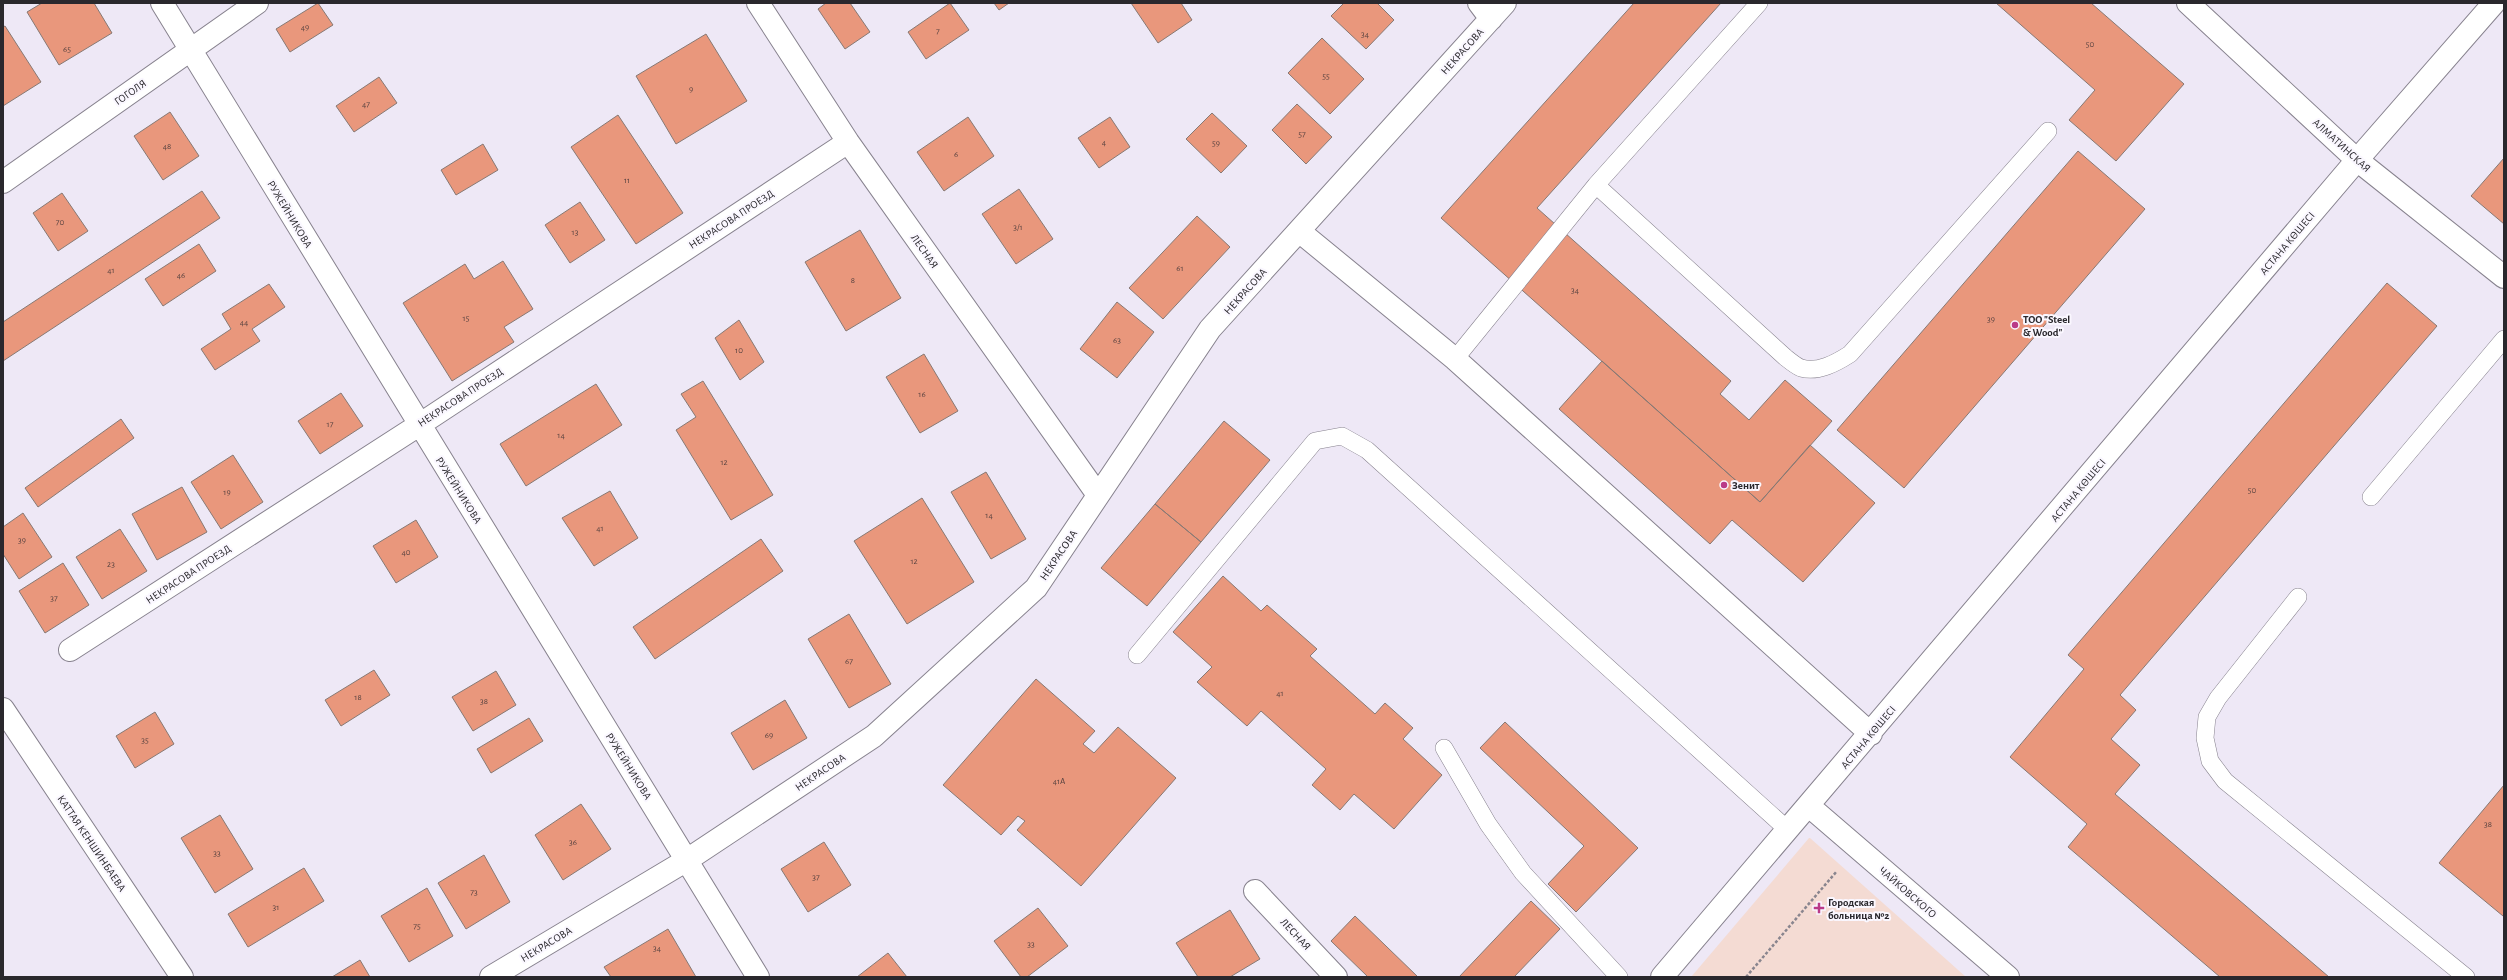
<svg xmlns="http://www.w3.org/2000/svg" width="2507" height="980" font-family="'Alegreya Sans',sans-serif">
<style>
.medical{fill:#f4dbd3}
.building{fill:#e9977c;stroke:#877974}
.lines{fill:none;stroke-linecap:round;stroke-linejoin:round}
.lane-casing{stroke:#87828e;stroke-width:18}
.street-casing{stroke:#87828e;stroke-width:24}
.path{stroke:#89858e;stroke-width:2.5;stroke-dasharray:3 2;stroke-linecap:butt}
.lane{stroke:#fff;stroke-width:17}
.street{stroke:#fff;stroke-width:22}
.poi-dot{fill:#ba3b88;stroke:#faf7ff;stroke-width:1.5}
.labels{text-anchor:middle;stroke-width:4;stroke-linejoin:round;paint-order:stroke}
.number-label{font-size:9px;fill:#5a4441}
.street-label{font-size:11px;fill:#2a282d;stroke:#faf7ff}
.poi-label{font-size:11px;font-weight:bold;fill:#2a282d;stroke:#faf7ff;text-anchor:start}
</style>
<rect width="100%" height="100%" fill="#eee8f6"/>
<path class="medical" d="M1809,838H1810L1966,977H1691Z"/>
<path class="building" d="M42,3H94L112,33L59,65L27,12Z
M318,3L333,25L290,52L276,29Z
M826,3H850L870,32L845,49L818,9Z
M950,3L969,30L926,59L908,32Z
M994,3H1009L999,10Z
M1131,3H1181L1192,20L1158,43Z
M1344,3H1377L1394,20L1366,49L1331,16Z
M1634,3H1721L1537,208L1731,381L1720,394L1749,420L1785,380L1832,421L1760,502L1441,218Z
M1996,3H2091L2184,84L2116,161L2069,120L2095,90Z
M5,26L41,82L3,106V27Z
M706,34L747,101L676,144L636,76Z
M1322,38L1364,79L1330,114L1288,73Z
M379,77L397,103L354,132L336,106Z
M1297,104L1332,137L1306,164L1272,130Z
M170,112L199,156L163,180L134,136Z
M1212,113L1247,146L1221,173L1186,139Z
M618,115L683,213L636,244L571,147Z
M968,117L994,156L944,191L917,152Z
M1110,117L1130,147L1099,168L1078,138Z
M483,144L498,170L456,195L441,170Z
M2078,151L2145,209L1904,488L1837,430Z
M2504,158V224L2471,196Z
M1019,189L1053,239L1016,264L982,214Z
M202,191L220,218L3,361V322Z
M62,193L88,231L58,251L33,213Z
M580,202L605,240L570,263L545,225Z
M1197,216L1230,247L1163,319L1129,288Z
M860,230L901,298L846,331L805,262Z
M199,244L216,271L163,306L145,279Z
M503,261L533,309L504,327L514,342L452,381L403,303L465,264L474,279Z
M2387,283L2437,326L2120,695L2136,710L2111,739L2140,765L2115,794L2329,977H2220L2068,847L2087,824L2010,757L2084,669L2068,655Z
M269,284L285,307L252,329L260,341L215,370L201,349L231,329L222,314Z
M1117,302L1154,332L1117,378L1080,349Z
M739,320L764,362L740,380L715,338Z
M924,354L958,411L920,433L886,377Z
M1602,361L1760,502L1810,445L1875,503L1803,582L1732,520L1710,544L1559,409Z
M703,381L773,495L731,520L676,430L696,417L681,394Z
M596,384L622,425L526,486L500,444Z
M341,393L363,426L320,454L298,421Z
M121,419L134,438L38,507L25,488Z
M1224,421L1270,460L1201,542L1155,504Z
M233,455L263,502L221,529L191,482Z
M986,472L1026,539L991,559L951,492Z
M182,487L207,532L157,560L132,514Z
M610,491L638,538L594,566L562,518Z
M922,498L974,582L907,624L854,541Z
M1155,504L1201,542L1147,606L1101,568Z
M23,513L52,557L19,579L3,554V527Z
M416,520L438,557L396,583L373,546Z
M120,529L147,571L102,599L76,557Z
M761,539L783,571L655,659L633,627Z
M63,563L89,605L45,633L19,591Z
M1223,576L1261,611L1267,605L1317,649L1310,656L1375,714L1385,703L1413,728L1403,739L1442,775L1394,829L1354,794L1340,810L1312,785L1326,769L1261,711L1247,726L1197,682L1212,667L1173,632Z
M849,614L891,684L849,708L808,639Z
M374,670L390,695L341,726L325,700Z
M496,671L516,705L473,731L452,697Z
M1036,679L1095,731L1083,744L1094,753L1118,727L1176,778L1081,886L1017,830L1025,821L1018,816L1001,835L943,785Z
M785,700L807,738L753,770L731,733Z
M155,712L174,744L135,768L116,736Z
M529,718L543,741L491,773L477,749Z
M1505,722L1638,848L1576,912L1548,884L1584,846L1480,748Z
M2504,785V914L2503,916L2439,863Z
M581,804L611,849L563,880L535,835Z
M220,815L253,869L215,893L181,838Z
M824,842L851,885L808,912L781,869Z
M484,855L510,902L466,929L438,883Z
M304,868L324,901L248,947L228,914Z
M427,888L453,936L409,962L381,916Z
M1531,901L1560,929L1514,977H1459Z
M1038,908L1068,946L1027,977H1021L994,941Z
M1230,910L1260,959L1230,977H1198L1176,943Z
M1355,916L1418,977H1368L1331,941Z
M668,929L696,977H611L604,967Z
M888,953L907,977H857Z
M360,960L370,977H332Z"/>
<g class="lines">
<g class="lane-casing">
<path id="lane" d="M1596,185L1785,357C1790,361 1796,366 1801,368C1818,373 1836,363 1850,354L2048,131
M1455,359L1596,185L1759,3
M2371,497L2504,339
M2298,597L2218,698L2207,717L2205,738L2210,761L2225,781L2466,977
M1137,655L1315,441L1342,436L1367,450L1788,830
M1444,748L1488,824L1523,873L1619,977"/>
</g>
<g class="street-casing">
<path id="street" d="M162,3L758,977
M758,3L848,142L1098,495
M1479,3L1491,19
M2188,3L2357,160L2504,277
M3,182L257,3
M1299,231L1455,359L1871,734
M70,650L419,425L848,142
M3,709L182,977
M1809,806L2008,977
M1255,891L1336,977
M491,977L687,860L874,736L1036,588L1210,329L1505,3
M1662,977L2357,160L2494,3"/>
</g>
<path class="path" d="M1746,977L1837,871"/>
<use href="#lane" class="lane"/>
<use href="#street" class="street"/>
</g>
<g class="poi-dot">
<circle cx="2015" cy="325" r="4"/>
<circle cx="1724" cy="485" r="4"/>
<path d="M1817 902h4v4h4v4h-4v4h-4v-4h-4v-4h4z"/>
</g>
<g class="labels">
<g class="number-label">
<text x="305" y="30">49</text>
<text x="938" y="34">7</text>
<text x="1365" y="37">34</text>
<text x="2090" y="47">50</text>
<text x="67" y="52">65</text>
<text x="1326" y="79">55</text>
<text x="691" y="92">9</text>
<text x="366" y="107">47</text>
<text x="1302" y="137">57</text>
<text x="1104" y="145">4</text>
<text x="1216" y="146">59</text>
<text x="167" y="149">48</text>
<text x="956" y="157">6</text>
<text x="627" y="183">11</text>
<text x="60" y="225">70</text>
<text x="1018" y="230">3/1</text>
<text x="575" y="235">13</text>
<text x="1180" y="271">61</text>
<text x="111" y="273">41</text>
<text x="181" y="278">46</text>
<text x="853" y="283">8</text>
<text x="1575" y="293">34</text>
<text x="466" y="321">15</text>
<text x="1991" y="322">39</text>
<text x="244" y="325">44</text>
<text x="1117" y="343">63</text>
<text x="739" y="353">10</text>
<text x="922" y="397">16</text>
<text x="330" y="427">17</text>
<text x="561" y="438">14</text>
<text x="724" y="465">12</text>
<text x="2252" y="493">50</text>
<text x="227" y="495">19</text>
<text x="989" y="518">14</text>
<text x="600" y="531">41</text>
<text x="22" y="543">39</text>
<text x="406" y="555">40</text>
<text x="914" y="564">12</text>
<text x="111" y="567">23</text>
<text x="54" y="601">37</text>
<text x="849" y="664">67</text>
<text x="1280" y="696">41</text>
<text x="358" y="700">18</text>
<text x="484" y="704">38</text>
<text x="769" y="738">69</text>
<text x="145" y="743">35</text>
<text x="1059" y="784">41А</text>
<text x="2488" y="827">38</text>
<text x="573" y="845">36</text>
<text x="217" y="856">33</text>
<text x="816" y="880">37</text>
<text x="474" y="895">73</text>
<text x="276" y="910">31</text>
<text x="417" y="929">75</text>
<text x="1031" y="947">33</text>
<text x="657" y="951">34</text>
</g>
<g class="street-label">
<text transform="translate(1462 51) rotate(-48)" y="4">НЕКРАСОВА</text>
<text transform="translate(130 92) rotate(-35)" y="4">ГОГОЛЯ</text>
<text transform="translate(2342 145) rotate(42)" y="4">АЛМАТИНСКАЯ</text>
<text transform="translate(290 214) rotate(59)" y="4">РУЖЕЙНИКОВА</text>
<text transform="translate(731 219) rotate(-33)" y="4">НЕКРАСОВА ПРОЕЗД</text>
<text transform="translate(2287 243) rotate(-50)" y="4">АСТАНА КӨШЕСІ</text>
<text transform="translate(925 251) rotate(55)" y="4">ЛЕСНАЯ</text>
<text transform="translate(1245 291) rotate(-48)" y="4">НЕКРАСОВА</text>
<text transform="translate(460 397) rotate(-33)" y="4">НЕКРАСОВА ПРОЕЗД</text>
<text transform="translate(459 490) rotate(58)" y="4">РУЖЕЙНИКОВА</text>
<text transform="translate(2078 490) rotate(-50)" y="4">АСТАНА КӨШЕСІ</text>
<text transform="translate(1058 555) rotate(-56)" y="4">НЕКРАСОВА</text>
<text transform="translate(188 574) rotate(-33)" y="4">НЕКРАСОВА ПРОЕЗД</text>
<text transform="translate(1868 737) rotate(-50)" y="4">АСТАНА КӨШЕСІ</text>
<text transform="translate(629 766) rotate(58)" y="4">РУЖЕЙНИКОВА</text>
<text transform="translate(820 772) rotate(-34)" y="4">НЕКРАСОВА</text>
<text transform="translate(92 843) rotate(56)" y="4">КАТТАЯ КЕНШИНБАЕВА</text>
<text transform="translate(1908 892) rotate(41)" y="4">ЧАЙКОВСКОГО</text>
<text transform="translate(1296 934) rotate(47)" y="4">ЛЕСНАЯ</text>
<text transform="translate(546 944) rotate(-31)" y="4">НЕКРАСОВА</text>
</g>
<g class="poi-label">
<text x="2023" y="323">TOO "Steel<tspan x="2023" dy="13">&amp; Wood"</tspan></text>
<text x="1732" y="489">Зенит</text>
<text x="1828" y="906">Городская<tspan x="1828" dy="13">больница №2</tspan></text>
</g>
</g>
<rect width="2507" height="980" fill="none" stroke="#2a282d" stroke-width="8"/>
</svg>
